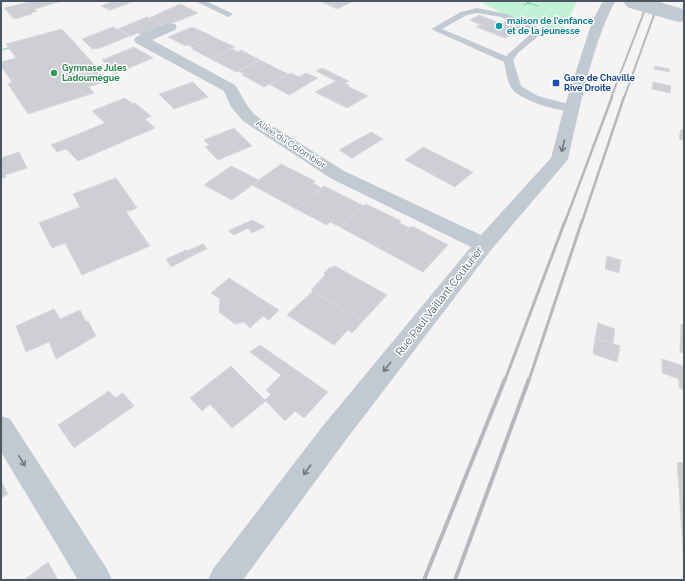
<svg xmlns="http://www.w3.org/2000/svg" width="685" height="581" font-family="Raleway,sans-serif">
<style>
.green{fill:#c3f1d5}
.building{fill:#cdcfd5;stroke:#d7d9de}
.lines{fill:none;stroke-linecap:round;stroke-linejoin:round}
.path{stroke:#7ad0a6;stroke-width:1.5;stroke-dasharray:2 1;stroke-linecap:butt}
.service{fill:#c1cad2;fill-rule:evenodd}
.minor{fill:#c1cad2;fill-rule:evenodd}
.rail-far3{stroke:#b5b8bd;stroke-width:2}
.rail-far2{stroke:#b5b8bd;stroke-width:2.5}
.rail-far1{stroke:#b5b8bd;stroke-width:3}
.rail{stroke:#b5b8bd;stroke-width:4}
.minor-bridge{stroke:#c1cad2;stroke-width:14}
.oneway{stroke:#6e7983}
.culture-dot{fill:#0f9aa8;stroke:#fff;stroke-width:1.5}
.leisure-dot{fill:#2e9e5b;stroke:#fff;stroke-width:1.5}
.transit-dot{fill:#1a4fb4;stroke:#fff;stroke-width:1.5}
.labels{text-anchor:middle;stroke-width:3;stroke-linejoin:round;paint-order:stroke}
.far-culture-label{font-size:9px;font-weight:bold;fill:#0d838f;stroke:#fff;text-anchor:start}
.far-leisure-label{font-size:9px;font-weight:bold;fill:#27864d;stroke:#fff;text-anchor:start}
.far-transit-label{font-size:9px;font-weight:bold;fill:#164399;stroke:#fff;text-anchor:start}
.far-street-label{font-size:9px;fill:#4a5661;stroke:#fff}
.street-label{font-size:11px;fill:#4a5661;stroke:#fff}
</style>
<rect width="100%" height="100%" fill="#f5f3f3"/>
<path class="green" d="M479,1H577L562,33L502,13Z"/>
<path class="building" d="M33,1H62L34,9L37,11L31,13L32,14L14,19L4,8Z
M114,1H135L110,10L101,6Z
M320,1H354L337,9Z
M180,4L198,13L165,26L149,18Z
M479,15L502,24L507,21L526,28L505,38L476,27L481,25L470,20Z
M147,17L165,26L142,35L138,33L130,36L118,29Z
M113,27L130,36L100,48L92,49L82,39Z
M192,27L210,35L186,46L168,37Z
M62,29L108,80L89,87L94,93L28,114L8,84L12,82L1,66V62L16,58L6,44Z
M210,35L215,38L235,47L211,59L192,49L194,48L188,45Z
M134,47L153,58L115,74L102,60Z
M232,49L238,52L241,50L260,60L236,72L211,59Z
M260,60L288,74L264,87L242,75L244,74L238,71Z
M655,66L670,69L669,72L654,69Z
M322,68L349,81L345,83L349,85L347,86L368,96L347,108L315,92L336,81L316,71Z
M291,73L299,77L306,73L318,78L289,95L269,84Z
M193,82L208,97L174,109L159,94Z
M653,82L671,86L670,93L652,89Z
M125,98L133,104L135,103L151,116L145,119L155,128L78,161L66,149L57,152L51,145L105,123L92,111Z
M234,128L252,146L218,160L205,147L209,145L204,140Z
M681,129L684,130V141L679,139Z
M371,132L383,139L352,158L339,150Z
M423,147L473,172L455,187L405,160Z
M19,152L27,168L5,175L6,177L1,179V158Z
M281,164L315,181L313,183L321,188L296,209L252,185Z
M231,166L259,180L232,200L204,185Z
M116,178L137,208L126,212L150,246L82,275L65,243L52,248L39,223L80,207L73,194Z
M324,186L364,206L340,227L330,222L327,225L296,209Z
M366,204L401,221L399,223L410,228L386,252L340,227Z
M252,220L265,227L252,233L248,228L234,235L228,231Z
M412,226L448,245L423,272L386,252Z
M203,244L207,249L194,255L187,251Z
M186,250L194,255L171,267L166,259Z
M607,256L621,260L619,273L605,269Z
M335,266L387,295L363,321L311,290L325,275L324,273L329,268Z
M229,278L279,310L269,320L263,316L250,328L244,322L235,324L219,312L220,299L211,293Z
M313,291L363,321L352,333L348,330L334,345L287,315Z
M54,309L60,319L80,310L86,322L88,321L96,336L56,359L49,342L26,352L16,326Z
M598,323L615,329L613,343L595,338Z
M681,324L684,325V353L680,352Z
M595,338L620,346L617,362L593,354Z
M260,345L328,392L304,418L295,411L285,421L265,400L271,394L266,390L281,375L250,352Z
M662,359L684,366V390L679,387V379L662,373Z
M231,366L266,401L232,428L210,404L202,411L190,398Z
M109,391L115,398L123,393L134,406L74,448L58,425Z
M684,462V488H679L677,463Z
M1,481L8,494L1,498Z
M679,488H684V567Z
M48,562L58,580H24Z"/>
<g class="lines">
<path class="path" d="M528,3L538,6
M524,5L531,1
M1,50L9,48"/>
<path class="service" d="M195,1H206L233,14L229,17L226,16Z
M477,8L507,14L542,29V33L518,53L513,60L521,86L538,96L576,106L577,108L576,110C562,114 520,100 512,89C507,82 506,70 504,62L431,29L461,12ZM477,13L501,17L533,32L506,56L442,29L467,15Z"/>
<path class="minor" d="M603,1H615C591,48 580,107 568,159L565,163L491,250L342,445L243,580H208L213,569L322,427L471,247L332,179L243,121L231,107L224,91L136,43L134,40L136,37L165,24H175L177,27L175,30L152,40L235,85C242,95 246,106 255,115L344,171L481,235L551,158L564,108L592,22Z
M1,416L10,419L107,569L112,580H78L1,452Z"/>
<path class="rail-far3" d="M611,98L644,12
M624,98L654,15"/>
<path class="rail-far2" d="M565,222L612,97
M582,222L624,97"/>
<path class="rail-far1" d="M505,380L565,221
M529,380L582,221"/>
<path class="rail" d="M424,580L505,379
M455,580L529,379"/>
<path class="minor-bridge" d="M631,1L679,15"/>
</g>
<defs><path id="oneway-shaft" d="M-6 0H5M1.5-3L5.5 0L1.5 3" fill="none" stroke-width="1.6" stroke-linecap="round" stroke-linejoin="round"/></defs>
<g class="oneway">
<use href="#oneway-shaft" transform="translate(563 146) rotate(104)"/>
<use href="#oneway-shaft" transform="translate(387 367) rotate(128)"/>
<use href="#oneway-shaft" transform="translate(22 461) rotate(58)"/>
<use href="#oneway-shaft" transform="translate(307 470) rotate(127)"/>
</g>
<circle class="culture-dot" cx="499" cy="26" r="4"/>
<circle class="leisure-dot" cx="54" cy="73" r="4"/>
<rect class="transit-dot" x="552" y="79" width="8" height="8" rx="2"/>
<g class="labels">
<g class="far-culture-label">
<text x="507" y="24">maison de l'enfance<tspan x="507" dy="10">et de la jeunesse</tspan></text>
</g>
<g class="far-leisure-label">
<text x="62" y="71">Gymnase Jules<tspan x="62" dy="10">Ladoumègue</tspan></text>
</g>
<g class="far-transit-label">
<text x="564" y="81">Gare de Chaville<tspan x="564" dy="10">Rive Droite</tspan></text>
</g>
<g class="far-street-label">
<text transform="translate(291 144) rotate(33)" y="3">Allée du Colombier</text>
</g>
<g class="street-label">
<text transform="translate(439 301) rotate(-52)" y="4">Rue Paul Vaillant Couturier</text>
</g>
</g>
<rect width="685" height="581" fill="none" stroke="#4a5661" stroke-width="4"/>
</svg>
